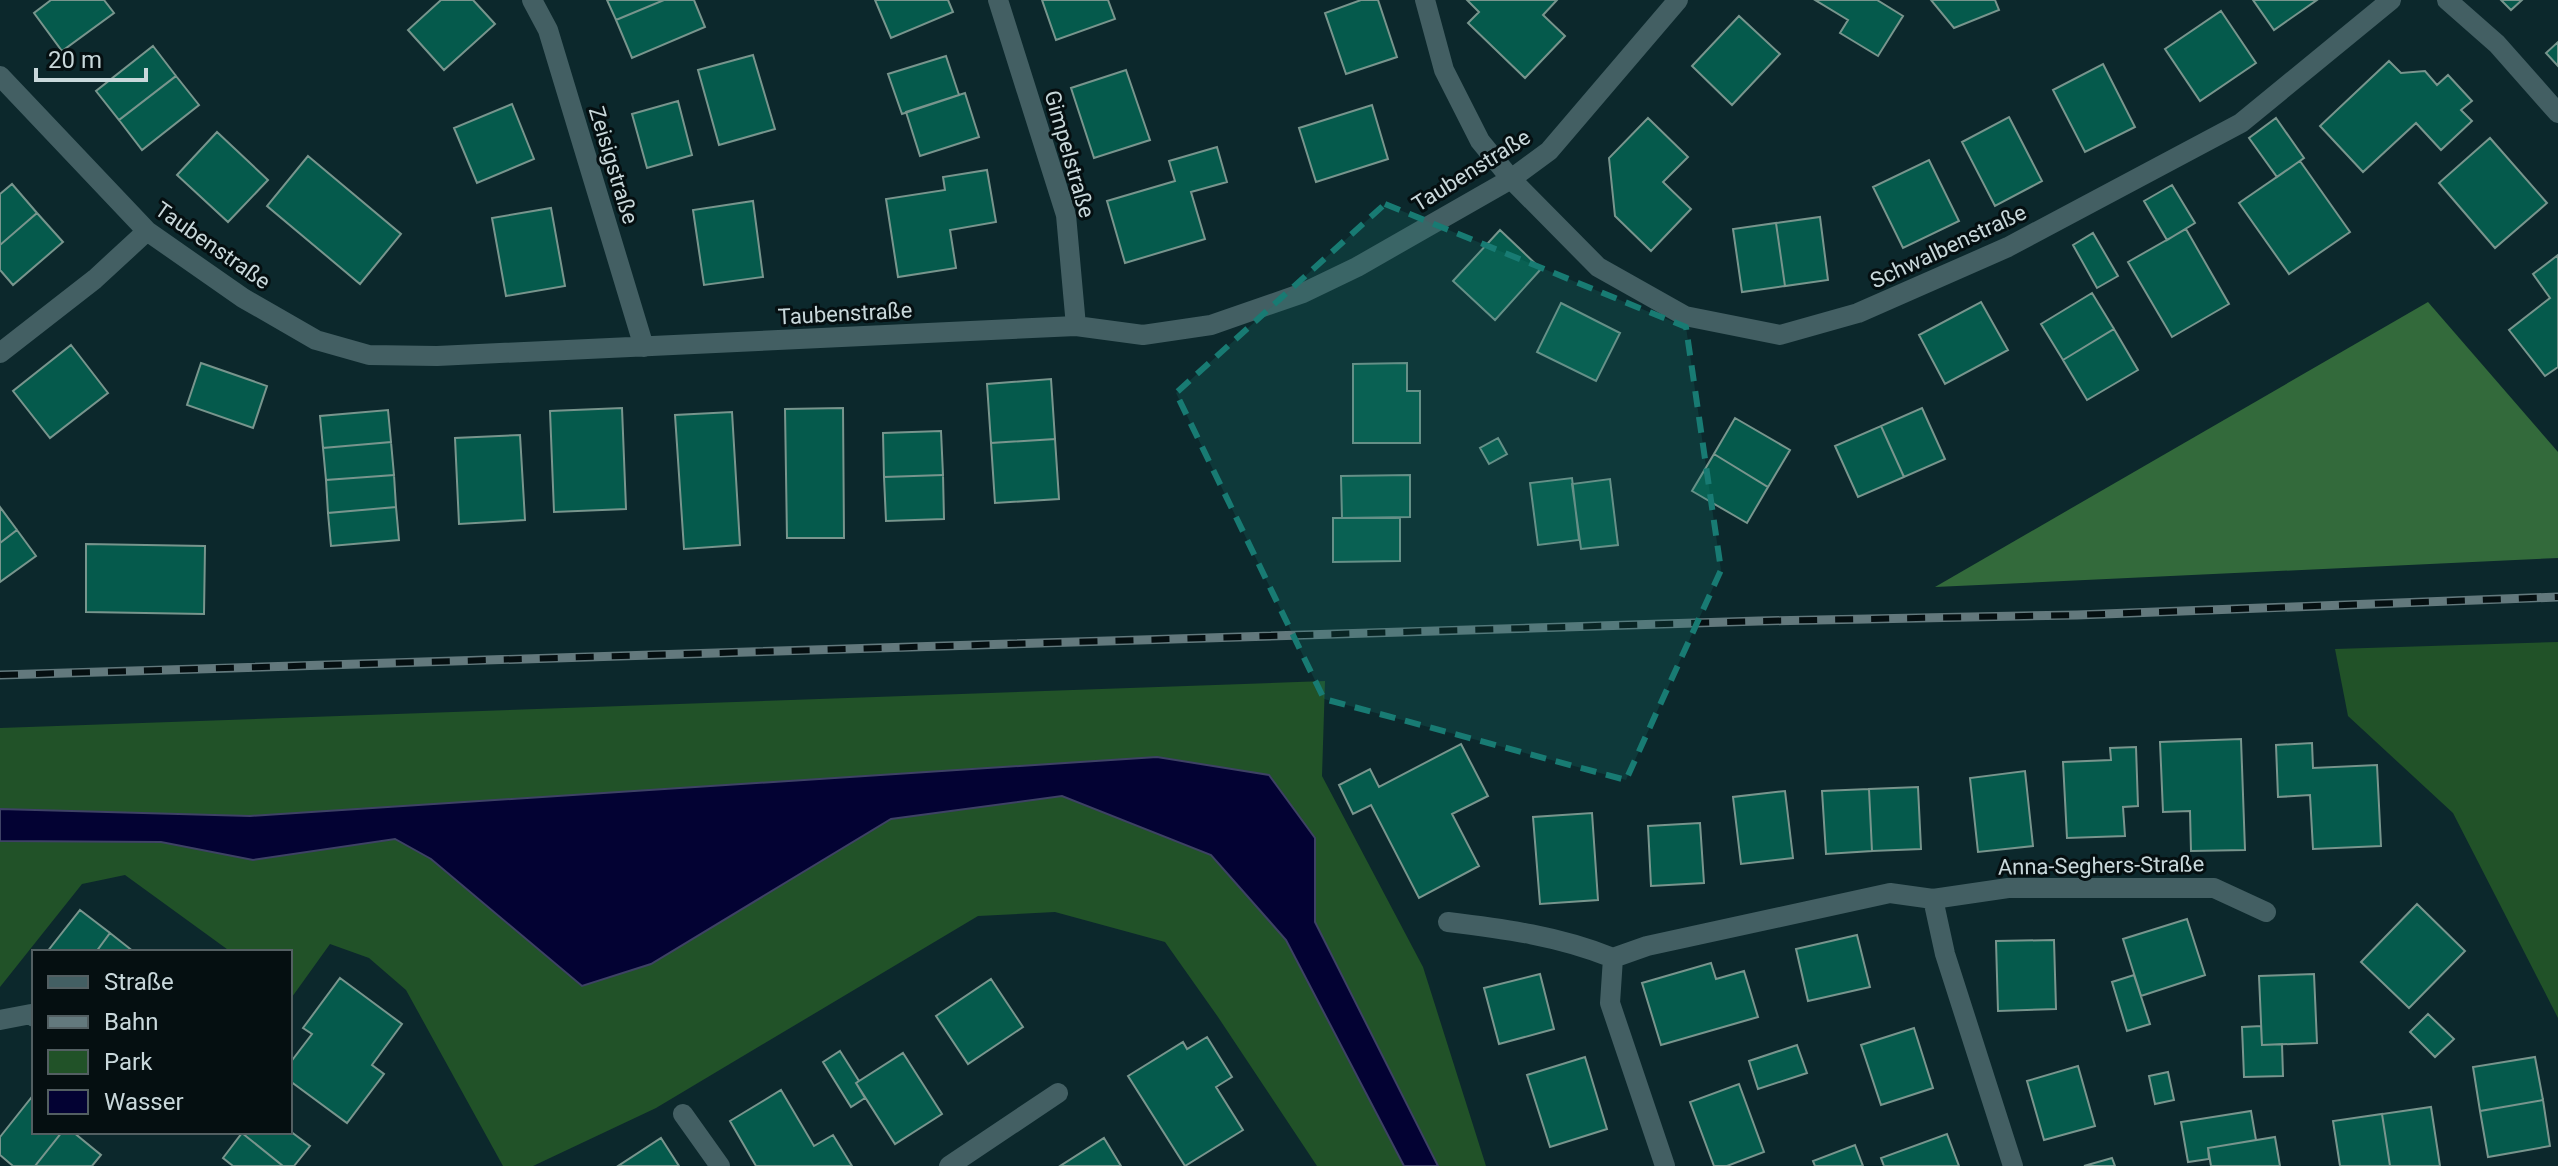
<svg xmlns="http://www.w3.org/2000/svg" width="2558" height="1166" font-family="Roboto,sans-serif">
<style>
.green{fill:#215228}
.forest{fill:#336a3b}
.water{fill:#030233;stroke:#3e4265;stroke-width:2}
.building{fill:#055a4c;stroke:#78958d;stroke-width:2}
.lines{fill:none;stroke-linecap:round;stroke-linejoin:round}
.minor{stroke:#435f63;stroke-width:20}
.rail-casing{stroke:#63797d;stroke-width:9}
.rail{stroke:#050f11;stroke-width:6;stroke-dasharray:18;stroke-linecap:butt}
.marked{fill:#187b73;fill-opacity:0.2;stroke:#187b73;stroke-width:6;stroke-dasharray:16 10;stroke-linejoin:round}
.labels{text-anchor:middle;stroke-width:6;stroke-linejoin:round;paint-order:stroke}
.street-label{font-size:22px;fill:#c9d8db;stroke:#050f11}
</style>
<rect width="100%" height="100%" fill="#0c282c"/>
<path class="green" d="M2558,642V1018L2453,813L2348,716L2335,649Z
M1325,681L1322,776L1423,967L1486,1166H1317L1218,1017L1165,942L1055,912L978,916L656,1108L533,1166H503L406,990L369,958L330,944L292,997L290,995V952H231L125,875L82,884L0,987V728Z"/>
<path class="forest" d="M2428,302L2558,452V558L1935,587Z"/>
<path class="water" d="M1157,757L1269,775L1315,838V922L1438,1166H1404L1286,940L1211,855L1062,796L891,819L651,964L582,986L431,859L395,839L253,860L161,842L0,841V809L250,816Z"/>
<path class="building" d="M51,0H104L114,13L62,51L34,13Z
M441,0H473L495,24L444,70L408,30Z
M607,0H664L616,20Z
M664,0H694L705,27L632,58L616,20Z
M875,0H948L953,12L891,38Z
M1042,0H1108L1115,19L1056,40Z
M1361,0H1378L1397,57L1346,74L1325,13Z
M1467,0H1557L1543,15L1565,36L1525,78L1468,23L1479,12Z
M1815,0H1877L1903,16L1878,56L1840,33L1848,20Z
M1931,0H1995L1999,10L1954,28Z
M2253,0H2317L2274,30Z
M2501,0H2522L2511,10Z
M2221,11L2256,63L2200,101L2165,49Z
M1739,16L1780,54L1732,105L1692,66Z
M2558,42V66L2546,53Z
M153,46L176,76L119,120L96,91Z
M753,55L775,129L719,145L698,70Z
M946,56L959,95L902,114L888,74Z
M2389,61L2401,73L2425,71L2437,85L2448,75L2472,101L2461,110L2472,121L2441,150L2416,123L2363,172L2320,126Z
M2103,64L2135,127L2085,152L2053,90Z
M1126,70L1150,140L1094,158L1071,88Z
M176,76L199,105L142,150L119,120Z
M965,93L979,137L920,156L906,112Z
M678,101L692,155L647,168L632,114Z
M512,104L534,159L477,183L454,128Z
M1372,105L1388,159L1316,182L1299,128Z
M2009,117L2042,181L1995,206L1962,142Z
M1648,118L1688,157L1663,182L1691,209L1651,251L1615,216L1609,158Z
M2276,118L2304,158L2277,177L2249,138Z
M217,132L268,180L228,222L177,175Z
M2490,138L2547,203L2495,248L2439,183Z
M1217,147L1227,182L1191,192L1205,239L1125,263L1107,201L1175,181L1169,161Z
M308,156L401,234L360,284L267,206Z
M1929,160L1959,221L1903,248L1873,187Z
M2300,161L2350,232L2289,274L2239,203Z
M987,170L996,222L950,230L956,268L898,277L886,199L945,190L943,177Z
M12,184L37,213L0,245V194Z
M2172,185L2195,223L2167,240L2144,201Z
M753,201L763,277L704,285L693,210Z
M551,208L565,286L506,296L492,218Z
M37,213L63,242L13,285L0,270V245Z
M1820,217L1828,280L1785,286L1776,223Z
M1776,223L1785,286L1742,292L1733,229Z
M2186,229L2229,304L2172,337L2128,262Z
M1500,230L1541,269L1495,320L1453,281Z
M2093,233L2118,276L2097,288L2073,245Z
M2558,255V367L2545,376L2509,330L2550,298L2533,274Z
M2092,293L2114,329L2063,360L2041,324Z
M1981,302L2008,350L1945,384L1919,335Z
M1561,303L1620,333L1596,381L1537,352Z
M2114,329L2138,370L2087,400L2063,360Z
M71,345L108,393L50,438L13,391Z
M201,363L267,386L253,428L187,405Z
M1407,363V391H1420V443H1353V364Z
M1051,379L1055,439L991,443L987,384Z
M622,408L626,509L554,512L550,411Z
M843,408L844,538H787L785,409Z
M1922,408L1945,459L1904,477L1881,426Z
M388,410L391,442L323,448L320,416Z
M732,412L740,545L684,549L675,415Z
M1735,418L1790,450L1768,487L1714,454Z
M1881,426L1904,477L1858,497L1835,446Z
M941,431L943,475L884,477L883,433Z
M520,435L525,520L459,524L455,438Z
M1498,438L1507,454L1489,464L1480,448Z
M1055,439L1059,499L995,503L991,443Z
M391,442L394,475L326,480L323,448Z
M1714,454L1768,487L1747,523L1692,491Z
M394,475L396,507L328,513L326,480Z
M943,475L944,519L886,521L884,477Z
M1410,475V517L1342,518L1341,476Z
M1572,478L1579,540L1538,545L1530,483Z
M1610,479L1618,545L1581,549L1572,484Z
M0,507L17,530L0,543Z
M396,507L399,540L331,546L328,513Z
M1333,518H1400V561L1333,562Z
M17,530L36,556L0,582V543Z
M86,544L205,546L204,614L86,612Z
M2241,739L2245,850L2191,851L2190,811L2163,812L2160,742Z
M2312,743L2313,768L2377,765L2381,846L2313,849L2310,795L2278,797L2276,745Z
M1461,744L1488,796L1452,814L1479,866L1419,898L1371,805L1353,814L1339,785L1370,769L1379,787Z
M2136,747L2138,806L2123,807L2125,836L2067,838L2063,762L2111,760L2110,748Z
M2025,771L2033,846L1978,852L1970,778Z
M1918,787L1921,849L1872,851L1869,789Z
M1869,789L1872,851L1826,854L1822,791Z
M1785,791L1793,858L1741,864L1733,797Z
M1592,813L1598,900L1540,904L1533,817Z
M1700,823L1704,883L1651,886L1648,826Z
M2417,904L2465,951L2409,1008L2361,962Z
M80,910L110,933L96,952H47Z
M2187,919L2205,975L2141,996L2123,939Z
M110,933L134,952H96Z
M1857,935L1870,987L1808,1001L1796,949Z
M2054,940L2056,1009L1998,1011L1996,941Z
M1711,963L1716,979L1744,971L1758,1017L1661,1045L1642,983Z
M1540,974L1554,1029L1499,1044L1484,988Z
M2314,974L2317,1043L2262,1045L2259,976Z
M2134,975L2150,1024L2127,1031L2112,982Z
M340,978L402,1024L372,1065L384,1074L347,1123L290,1081V1063L312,1034L303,1028Z
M991,979L1023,1027L968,1064L936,1016Z
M2428,1014L2454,1039L2435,1057L2410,1032Z
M2261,1026L2262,1045L2282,1044L2283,1076L2244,1077L2242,1027Z
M1914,1028L1933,1088L1881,1105L1861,1045Z
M1207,1037L1232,1077L1216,1087L1243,1130L1185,1166L1128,1076L1183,1042L1187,1049Z
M1797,1045L1807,1073L1758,1089L1749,1061Z
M840,1051L859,1081L856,1083L865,1098L851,1107L823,1062Z
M903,1053L942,1114L895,1144L856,1083Z
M1585,1057L1607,1129L1550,1147L1527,1075Z
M2535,1057L2543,1100L2480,1111L2473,1067Z
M2078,1066L2095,1126L2044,1140L2027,1081Z
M2168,1072L2174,1100L2155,1104L2149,1076Z
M1739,1084L1764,1152L1727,1166H1714L1690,1102Z
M781,1090L814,1146L833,1135L852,1166H756L730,1121Z
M31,1098L34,1101V1132H62L35,1166H13L0,1155V1137Z
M2543,1100L2550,1146L2488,1157L2480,1111Z
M2431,1107L2440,1166H2390L2382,1114Z
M2251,1111L2256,1140L2208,1148L2209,1159L2188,1162L2181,1122Z
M2382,1114L2390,1166H2340L2333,1121Z
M290,1131L310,1146L294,1166H283L242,1133Z
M62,1132H73L101,1155L92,1166H35Z
M242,1133L283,1166H233L223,1158Z
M1947,1134L1959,1166H1884L1881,1158Z
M2275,1137L2280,1166H2211L2208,1148Z
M661,1138L679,1166H618Z
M1104,1138L1121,1166H1060Z
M1855,1145L1863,1166H1815L1813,1161Z
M2112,1158L2115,1166H2084Z"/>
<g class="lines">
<path class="minor" d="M532,0L548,30L644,347
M998,0L1066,215L1076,326
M1425,0L1444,70L1480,141L1511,179L1598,267L1685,316L1780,335L1858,313L2008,247L2241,123L2391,0
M2447,0L2497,44L2558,113
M0,76L147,231L243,298L316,340L369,355L437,356L1076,326L1143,335L1211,325L1303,293L1357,267L1511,179L1549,151L1678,0
M0,353L95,279L147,231
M1933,899L1945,954L2013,1166
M1448,922C1505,929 1559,936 1613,958
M0,1020L31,1014L34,1017
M683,1114L720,1166
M949,1166L1058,1093
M1665,1166L1610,1003L1613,958L1647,946L1890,893L1933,899L2008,888H2214L2266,912"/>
<g class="rail-casing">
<path id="rail" d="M0,675L1759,621L2077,615L2558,597"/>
</g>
<use href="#rail" class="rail"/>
</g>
<path class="marked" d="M1385,204L1686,327L1721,570L1626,780L1324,699L1176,393Z"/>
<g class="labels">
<g class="street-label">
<text transform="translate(1070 154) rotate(74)" y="8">Gimpelstraße</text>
<text transform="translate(614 165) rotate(73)" y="8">Zeisigstraße</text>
<text transform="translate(1471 170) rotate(-32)" y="8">Taubenstraße</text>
<text transform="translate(213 245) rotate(35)" y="8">Taubenstraße</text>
<text transform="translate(1948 246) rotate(-25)" y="8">Schwalbenstraße</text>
<text transform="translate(845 313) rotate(-3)" y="8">Taubenstraße</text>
<text transform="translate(2101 865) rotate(-1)" y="8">Anna-Seghers-Straße</text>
</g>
</g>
<rect x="32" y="950" width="260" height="184" fill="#050f11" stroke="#535f62" stroke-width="2"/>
<rect x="48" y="976" width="40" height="12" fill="#435f63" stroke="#535f62" stroke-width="2"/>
<text x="104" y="990" font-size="24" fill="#c9d8db">Straße</text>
<rect x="48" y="1016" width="40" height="12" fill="#63797d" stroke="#535f62" stroke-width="2"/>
<text x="104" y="1030" font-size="24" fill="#c9d8db">Bahn</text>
<rect x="48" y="1050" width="40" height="24" fill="#215228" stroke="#535f62" stroke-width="2"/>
<text x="104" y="1070" font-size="24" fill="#c9d8db">Park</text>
<rect x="48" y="1090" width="40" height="24" fill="#030233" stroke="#535f62" stroke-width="2"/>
<text x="104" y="1110" font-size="24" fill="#c9d8db">Wasser</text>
<path d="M36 68v12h110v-12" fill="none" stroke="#c9d8db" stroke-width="4"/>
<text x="48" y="68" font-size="24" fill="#c9d8db" stroke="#050f11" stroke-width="6" paint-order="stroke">20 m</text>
</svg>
